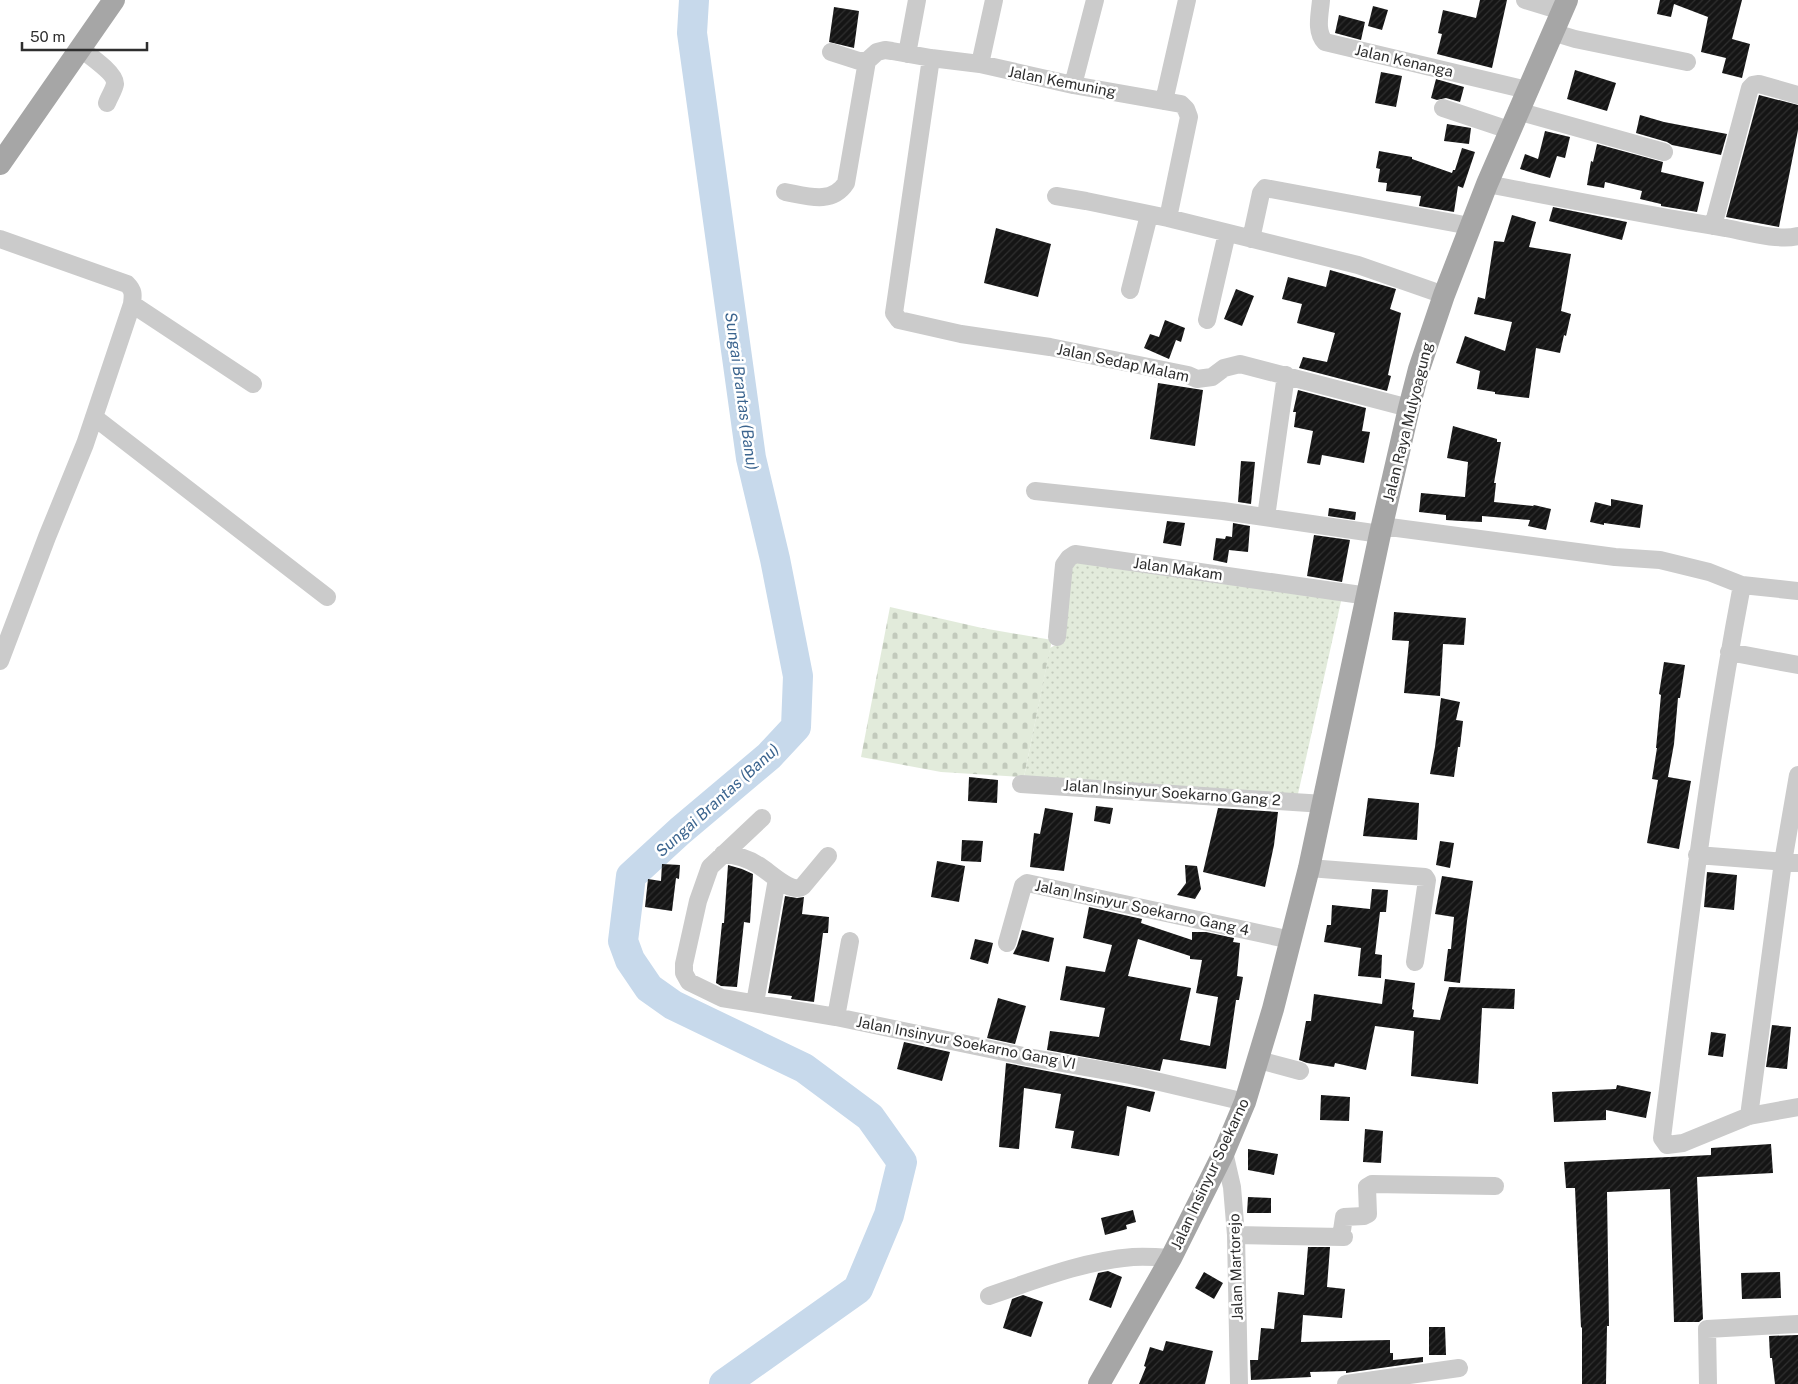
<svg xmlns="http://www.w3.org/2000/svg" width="1798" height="1384" font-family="'Public Sans',sans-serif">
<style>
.cemetery{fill:url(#cemetery-stones)}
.park{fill:url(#park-dots)}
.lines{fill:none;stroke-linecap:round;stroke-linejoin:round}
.river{stroke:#c7d9eb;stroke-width:30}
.building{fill:url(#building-hatch);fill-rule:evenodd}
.minor{stroke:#cbcbcb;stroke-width:18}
.major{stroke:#a6a6a6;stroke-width:22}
.labels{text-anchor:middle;stroke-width:5;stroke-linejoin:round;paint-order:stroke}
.street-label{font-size:15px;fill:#2e2e2e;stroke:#fff}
.water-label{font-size:16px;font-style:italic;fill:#3c658f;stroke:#fff}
</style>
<defs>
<pattern id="cemetery-stones" width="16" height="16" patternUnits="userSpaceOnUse" patternTransform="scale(1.25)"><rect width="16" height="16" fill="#e2ebdb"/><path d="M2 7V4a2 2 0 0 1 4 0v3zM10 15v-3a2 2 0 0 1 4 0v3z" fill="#c2cabc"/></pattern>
<pattern id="park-dots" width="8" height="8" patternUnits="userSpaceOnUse" patternTransform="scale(1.25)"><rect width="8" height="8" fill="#e2ebdb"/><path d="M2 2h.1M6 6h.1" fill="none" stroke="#c2cabc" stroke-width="1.8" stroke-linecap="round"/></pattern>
<pattern id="building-hatch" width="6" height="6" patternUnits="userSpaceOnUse" patternTransform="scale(1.25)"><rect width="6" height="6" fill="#151515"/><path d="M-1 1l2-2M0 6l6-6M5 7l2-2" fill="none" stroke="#2f2f2f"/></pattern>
</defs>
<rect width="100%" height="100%" fill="#fff"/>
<path class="cemetery" d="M890,607L982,628L1052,640L1024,777L941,772L861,757Z"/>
<path class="park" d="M1076,558L1342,597L1298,794L1024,777L1050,648L1059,643L1071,564Z"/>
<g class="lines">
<path class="river" d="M694,0L692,33L751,458L775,559L798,676L796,727L769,756L680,831L631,876L623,941L630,960L649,988L673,1005L804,1068L870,1117L902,1162L889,1215L858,1289L724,1384"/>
</g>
<path class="building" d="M1480,0H1507L1492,68L1437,54L1442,34L1438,33L1443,10L1476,18Z
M1660,0H1742L1732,39L1750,44L1742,78L1722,73L1726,58L1701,52L1708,17L1674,4L1671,17L1657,14Z
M1373,6L1388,10L1382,30L1368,26Z
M834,7L859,11L854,48L829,42Z
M1339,15L1365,22L1361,40L1335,33Z
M1575,70L1616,83L1607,111L1567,99Z
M1381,72L1402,76L1396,107L1375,103Z
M1436,79L1464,87L1460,102L1446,98L1437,100L1431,98Z
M1759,95L1798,105V130L1779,227L1726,217Z
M1640,115L1664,122L1727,134L1721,155L1672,145L1667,142L1636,133Z
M1447,124L1471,128L1469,144L1444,141Z
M1545,131L1570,137L1565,158L1557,156L1550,178L1520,169L1525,154L1538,159Z
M1597,144L1663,162L1661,172L1704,182L1697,212L1661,206V204L1640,199L1642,191L1605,182L1604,188L1587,185L1591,161L1593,162Z
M1462,148L1475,152L1463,188L1458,186L1454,212L1419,206L1421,196L1386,191L1387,183L1378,182L1380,169L1376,168L1379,151L1412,157V159L1452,173L1453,170H1455Z
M1553,207L1627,222L1622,240L1549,221Z
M1512,215L1536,222L1529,247L1571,254L1561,311L1571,314L1566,336L1564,335L1560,353L1536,348L1529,398L1495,394V392L1477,389L1480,371L1456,363L1465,336L1505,351L1512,322L1474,314L1478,297L1485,299L1494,241L1504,242Z
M996,228L1051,244L1038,297L984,283Z
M1330,270L1396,289L1390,309L1401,313L1388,375L1391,376L1387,391L1299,368L1303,357L1327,362L1335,333L1297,323L1302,304L1282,299L1288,277L1326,287Z
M1236,289L1254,296L1242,326L1224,319Z
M1165,320L1185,328L1181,342L1176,340L1169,359L1144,348L1150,334L1159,337Z
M1158,383L1203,390L1195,446L1150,439Z
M1298,390L1366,408L1362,431L1370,432L1364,463L1322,455L1320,465L1307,463L1313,431L1294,427L1296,412H1293Z
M1453,426L1497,439V442H1501L1494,483H1496L1494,502L1533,506L1534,505L1551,509L1546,530L1528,526L1530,520L1482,516V522L1461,521L1446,520V515L1419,512L1421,493L1465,497L1468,462L1447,458Z
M1241,461L1255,462L1251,504L1238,502Z
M1611,499L1643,505L1640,528L1604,523V525L1590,522L1595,502L1611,506Z
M1329,508L1356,512L1355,520L1328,516Z
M1167,521L1185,523L1181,546L1163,543Z
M1233,523L1250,526L1248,552L1229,550L1227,563L1213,560L1216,538L1225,539L1226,536L1232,537Z
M1314,535L1350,540L1342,582L1307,576Z
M1394,612L1466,618L1464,645L1443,644L1440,696L1404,693L1409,641L1392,640Z
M1664,662L1685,665L1680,698H1678L1674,744L1668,777L1691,781L1679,849L1647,843L1658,780L1652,779L1657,748H1656L1661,695L1659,694Z
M1441,698L1460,702L1456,720L1463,721L1460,747H1458L1454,777L1430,774L1435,747Z
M969,777L998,780L997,803L968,801Z
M1368,798L1419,803L1417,840L1363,836Z
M1096,806L1113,808L1110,824L1094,821Z
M1045,808L1073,813L1064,871L1030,867L1034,833L1040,834Z
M1218,808L1278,812L1274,845L1265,887L1203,872Z
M962,840L983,841L981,862L961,861Z
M1440,841L1454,843L1450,868L1436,865Z
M937,861L965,866L959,902L931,897Z
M662,864L680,865L679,879L676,878L672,911L645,907L648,879L661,881Z
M728,865L742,869L753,874L750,923L744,922L737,987L721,986L716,983L722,923H724Z
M1185,865L1197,866L1201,889L1195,899L1177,895L1186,883Z
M1707,872L1737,875L1734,910L1704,907Z
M1442,876L1473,881L1467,921L1460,983L1444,981L1448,949H1451L1454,917L1435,914Z
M1372,889L1388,890L1386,912H1380L1375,954L1382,955L1381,978L1358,976L1361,948L1324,942L1327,925H1331L1332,905L1370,909Z
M785,896L797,898L804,897L802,914L829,917L828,933H823L814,1002L791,999L792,996L768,993Z
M1089,907L1142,919L1141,923L1192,940V932H1206L1234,938L1233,942L1240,943L1237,976L1243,977L1239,1000H1236L1226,1069L1163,1059L1160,1071L1047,1050L1050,1031L1099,1037L1105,1008L1060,1000L1066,966L1105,972L1112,945L1083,938ZM1138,939L1190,956V959L1202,960L1196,993L1218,997L1210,1046L1180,1040L1191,988L1128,976Z
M1022,930L1054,938L1049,962L1013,954L1017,946Z
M975,939L993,943L988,964L970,959Z
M1385,979L1415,983L1412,1009L1414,1010L1413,1017L1440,1020L1449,987L1515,989L1514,1009L1482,1008L1478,1084L1411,1076L1414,1031L1375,1026L1366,1070L1335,1063L1334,1067L1307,1063L1299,1060L1306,1021H1311L1314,994L1382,1004Z
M998,998L1026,1006L1015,1044L987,1038Z
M1772,1025L1791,1027L1787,1069L1766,1067Z
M1711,1032L1726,1034L1723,1057L1708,1055Z
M904,1042L950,1052L942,1081L897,1069Z
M1006,1063L1155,1092L1150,1112L1127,1106L1119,1156L1071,1148L1074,1131L1055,1128L1061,1094L1024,1088L1019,1149L999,1147Z
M1617,1085L1651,1092L1646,1118L1606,1110V1120L1554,1122L1552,1092L1616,1089Z
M1321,1095L1350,1097L1349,1121L1320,1120Z
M1365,1129L1383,1131L1381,1163L1363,1162Z
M1771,1144L1773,1173L1697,1177L1703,1319L1699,1322H1674L1670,1189L1607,1192L1609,1326H1607L1606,1384H1582V1327L1581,1328L1575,1188H1566L1564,1162L1711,1155V1148Z
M1248,1149L1278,1154L1274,1175L1248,1170Z
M1248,1197L1271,1198V1213H1247Z
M1133,1210L1136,1222L1126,1225L1127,1229L1105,1235L1101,1218Z
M1308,1247H1330L1327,1287L1345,1289L1342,1318L1303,1315L1301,1342L1390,1340V1353H1393V1360L1423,1357V1362L1346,1373V1371L1310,1372L1311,1377L1251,1380L1250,1360H1258L1261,1328L1274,1329L1278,1292L1304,1295Z
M1108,1271L1122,1277L1111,1308L1089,1300L1098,1273Z
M1204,1272L1223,1283L1214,1299L1195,1288Z
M1780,1272L1781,1298L1742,1299L1741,1273Z
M1023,1295L1043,1302L1031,1337L1003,1328L1012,1299Z
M1429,1327H1445L1446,1355H1429Z
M1798,1335V1384H1775L1772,1358H1770L1769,1336Z
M1166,1341L1213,1351L1205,1384H1139L1146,1367L1144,1366L1150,1347L1163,1351Z"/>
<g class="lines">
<path class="minor" d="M1321,0C1320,14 1315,31 1325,42L1527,90
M1525,0L1561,11
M1552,32L1575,39L1687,62
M81,49C90,56 116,74 115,84C114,90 109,97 107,103
M831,52L859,61H867
M907,54L917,0
M931,58L894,313L899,320L961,334L1050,347L1188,375L1197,379L1212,377L1224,368L1240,364L1409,408
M867,61L877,52L885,50L892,51L931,58L980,64L1073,85L1181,104L1186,109L1189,117L1168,218
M980,64L994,0
M1073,85L1095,0
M1164,101L1187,0
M1443,108L1509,130
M1517,111L1664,152
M1487,184C1566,199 1646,215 1726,228C1747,232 1779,241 1798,236
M785,192C807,196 832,205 846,183L867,61
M1056,196L1086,201L1168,218L1358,265L1444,295
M1713,226L1750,88L1753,85L1759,84L1798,95
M0,239L127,284C134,291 133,295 132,304L85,444L47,537L0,661
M1251,239L1261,193L1265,188L1470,226
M1130,290L1149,215
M132,304L253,384
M1207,320L1227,233
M94,417L327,597
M1035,491L1223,511L1380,534
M1266,517L1286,375
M1382,526L1615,557L1660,560L1709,572L1742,585L1798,591
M1742,585C1707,769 1685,953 1662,1138L1667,1145L1683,1143L1749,1116L1798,1107
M1057,637L1064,565L1069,558L1075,554L1368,596
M1729,652L1798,665
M1021,784L1324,804
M762,818L710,867L698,901L684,964V973L689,982L722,998L836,1017L1028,1057L1130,1075L1245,1102
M723,854C736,855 747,858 758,865C769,871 791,895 803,886L828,856
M1697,855L1798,863
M1309,868L1425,877L1427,880L1415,962
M1007,943L1023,886L1027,883L1291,940
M755,1003L777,879
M836,1017L850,941
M1259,1060L1300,1071
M1749,1116L1783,862L1798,775
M1224,1152L1232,1187L1236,1235L1239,1384
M1236,1235L1344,1237
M1341,1237L1344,1217L1364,1216L1368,1214L1367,1187L1372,1184L1495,1186
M989,1296C1036,1280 1083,1261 1133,1257C1145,1256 1158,1257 1171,1258
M1346,1384L1459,1368
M1708,1384L1707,1329L1798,1324"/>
<path class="major" d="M0,164L114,0
M1099,1384L1171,1258L1224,1152L1245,1102L1273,1009L1309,868L1380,534L1409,408L1419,369L1444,295L1487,184L1567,0"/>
</g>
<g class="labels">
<g class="street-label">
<text transform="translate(1404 61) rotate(13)" y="5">Jalan Kenanga</text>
<text transform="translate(1062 82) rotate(11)" y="5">Jalan Kemuning</text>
<text transform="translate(1123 363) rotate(12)" y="5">Jalan Sedap Malam</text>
<text transform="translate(1408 422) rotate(-76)" y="5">Jalan Raya Mulyoagung</text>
<text transform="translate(1178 569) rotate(8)" y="5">Jalan Makam</text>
<text transform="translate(1172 793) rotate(4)" y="5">Jalan Insinyur Soekarno Gang 2</text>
<text transform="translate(1142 908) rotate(12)" y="5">Jalan Insinyur Soekarno Gang 4</text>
<text transform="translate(966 1043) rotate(11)" y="5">Jalan Insinyur Soekarno Gang VI</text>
<text transform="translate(1210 1174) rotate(-65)" y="5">Jalan Insinyur Soekarno</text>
<text transform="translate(1236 1267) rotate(-92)" y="5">Jalan Martorejo</text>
</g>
<g class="water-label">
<text transform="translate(742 391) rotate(82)" y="6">Sungai Brantas (Banu)</text>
<text transform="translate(717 800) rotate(-42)" y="6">Sungai Brantas (Banu)</text>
</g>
</g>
<path d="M22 42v8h125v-8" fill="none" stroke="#2e2e2e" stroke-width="2.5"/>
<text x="30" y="42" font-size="15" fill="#2e2e2e" stroke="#ffffff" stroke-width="4" paint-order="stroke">50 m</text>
</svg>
